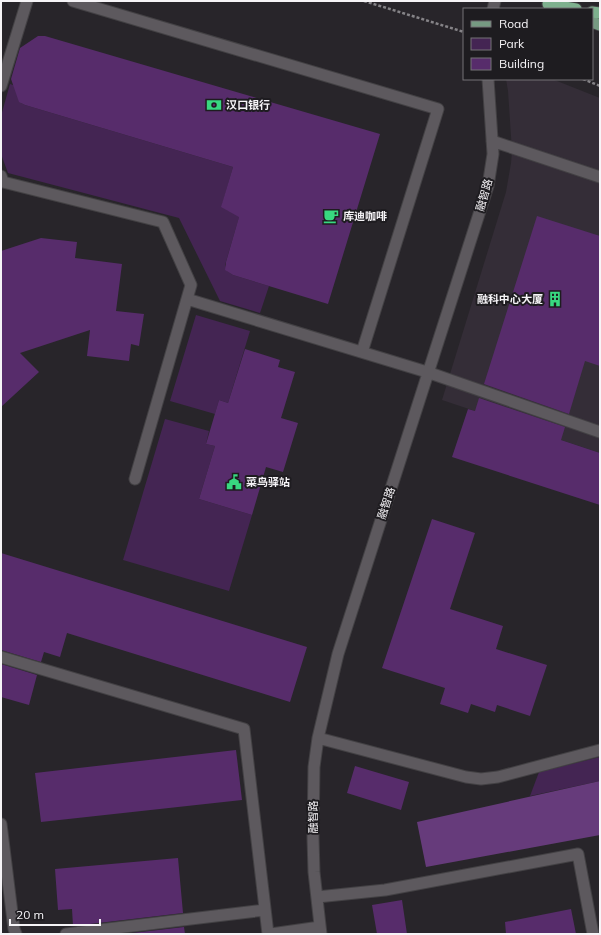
<svg xmlns="http://www.w3.org/2000/svg" width="601" height="935" font-family="Mulish,'Noto Sans SC',sans-serif">
<style>
.built{fill:#342d37}
.green{fill:#442553}
.forest{fill:#663b7b}
.building{fill:#572c6b}
.lines{fill:none;stroke-linecap:round;stroke-linejoin:round}
.service-casing{stroke:#434144;stroke-width:13}
.primary-casing{stroke:#434144;stroke-width:13}
.trunk-casing{stroke:#434144;stroke-width:13}
.path{stroke:#858387;stroke-width:2.5;stroke-dasharray:3 2;stroke-linecap:butt}
.service{stroke:#5d595e;stroke-width:11}
.primary{stroke:#769a82;stroke-width:11}
.trunk{stroke:#7eb08e;stroke-width:11}
.labels{text-anchor:middle;stroke-width:4;stroke-linejoin:round;paint-order:stroke}
.poi-label{font-size:11px;font-weight:bold;fill:#f6f4f7;stroke:#1e1c20;text-anchor:start}
.street-label{font-size:11px;fill:#f6f4f7;stroke:#1e1c20}
</style>
<rect width="100%" height="100%" fill="#28252a"/>
<path class="built" d="M506,79H552L600,98V453L442,400L506,192L511,163L512,151L508,91Z"/>
<path class="green" d="M10,84L19,87L21,103L25,105L233,167L222,205L227,210L240,214L225,265L227,271L233,275L269,286L260,313L220,301L179,218L8,173L1,154V116Z
M196,315L250,331L228,403L219,400L215,414L170,401Z
M165,419L209,431L206,444L215,446L199,499L252,515L229,591L123,560Z
M600,757V781L530,796L539,772Z"/>
<path class="forest" d="M600,781V835L426,867L417,822Z"/>
<path class="building" d="M38,36H45L380,134L328,304L233,275L225,270L226,262L239,217L221,207L233,167L25,105L19,102L11,79L20,48Z
M537,216L600,236V366L585,361L569,414L484,384Z
M41,238L77,242L75,258L122,264L116,311L144,314L139,346L131,344L129,361L87,356L90,330L20,353L39,372L1,407V251Z
M245,349L280,360L278,367L295,372L281,418L298,423L283,472L266,467L252,515L199,499L215,446L206,444L219,400L228,403Z
M479,398L565,427L561,440L600,453V505L452,457L468,409L475,411Z
M432,519L475,533L450,609L503,626L496,649L547,665L530,716L497,705L495,712L471,704L468,713L440,704L445,688L382,668Z
M1,553L307,647L290,702L67,633L60,657L44,652L41,662L1,650Z
M1,664L37,675L29,705L1,697Z
M236,750L242,800L41,822L35,773Z
M355,766L409,782L401,810L347,793Z
M178,858L183,913L73,926L72,909L58,910L55,869Z
M402,900L407,934H377L372,905Z
M571,909L576,934H506L505,922Z
M184,927L185,934H124Z"/>
<g class="lines">
<g class="service-casing">
<path id="service" d="M73,1L438,109L362,352
M493,9L495,1
M1,86L27,1
M492,141L600,177
M1,176L3,182L163,222L191,285L135,479
M187,299L427,372L600,432
M1,657L244,729L268,934
M318,738L466,777L481,779L498,777L600,750
M1,824L14,929L16,934
M317,897L385,890L578,854L593,934
M66,934L265,910
M271,934L320,927
M321,934L314,872L313,838L314,767L318,738L338,654L488,186L493,154L488,79"/>
</g>
<g class="primary-casing">
<path id="primary" d="M592,22L600,25"/>
</g>
<g class="trunk-casing">
<path id="trunk" d="M548,4L576,9
M592,12L600,13"/>
</g>
<path class="path" d="M364,1L464,32
M583,79L600,86"/>
<use href="#service" class="service"/>
<use href="#primary" class="primary"/>
<use href="#trunk" class="trunk"/>
</g>
<defs>
<g id="bank-bare" transform="scale(1.2)"><path d="M-6-4H6V4H-6ZM0-2.3a2.3 2.3 0 1 0 0 4.6a2.3 2.3 0 1 0 0-4.6Z" fill="#38d880" stroke="#1e1c20" stroke-width="2.5" paint-order="stroke"/></g>
<g id="cafe-bare" transform="scale(1.2)"><path d="M-5.5-4.5H6V0H3Q3 3.5 0 3.5H-2.5Q-5.5 3.5-5.5 0ZM3-3.2v2h1.7v-2ZM-6 4.5H4V6H-6Z" fill="#38d880" stroke="#1e1c20" stroke-width="2.5" paint-order="stroke"/></g>
<g id="building-bare" transform="scale(1.2)"><path d="M-4-6H4V6H1V3H-1V6H-4ZM-2.5-4.3h1.7v1.8h-1.7ZM.8-4.3h1.7v1.8H.8ZM-2.5-1h1.7V.8h-1.7ZM.8-1h1.7V.8H.8Z" fill="#38d880" stroke="#1e1c20" stroke-width="2.5" paint-order="stroke"/></g>
<g id="civic-bare" transform="scale(1.2)"><path d="M-.6-6.5H3V-4.5H.6V-3L4-1V1h2V6H-6V1h2V-1L-.6-3ZM-1.2 2.5V6h2.4V2.5Z" fill="#38d880" stroke="#1e1c20" stroke-width="2.5" paint-order="stroke"/></g>
</defs>
<g fill-rule="evenodd">
<use href="#bank-bare" x="214" y="105"/>
<use href="#cafe-bare" x="331" y="216"/>
<use href="#building-bare" x="555" y="299"/>
<use href="#civic-bare" x="234" y="482"/>
</g>
<g class="labels">
<g class="poi-label">
<text x="226" y="109">汉口银行</text>
<text x="343" y="220">库迪咖啡</text>
<text x="543" y="303" text-anchor="end">融科中心大厦</text>
<text x="246" y="486">菜鸟驿站</text>
</g>
<g class="street-label">
<text transform="translate(484 195) rotate(-74)" y="4">融智路</text>
<text transform="translate(386 503) rotate(-72)" y="4">融智路</text>
<text transform="translate(313 817) rotate(-90)" y="4">融智路</text>
</g>
</g>
<rect width="601" height="935" fill="none" stroke="#f6f4f7" stroke-width="4"/>
<rect x="463" y="8" width="130" height="72" fill="#1e1c20" stroke="#747276"/>
<rect x="471" y="21" width="20" height="6" fill="#769a82" stroke="#747276"/>
<text x="499" y="28" font-size="12" fill="#f6f4f7">Road</text>
<rect x="471" y="38" width="20" height="12" fill="#442553" stroke="#747276"/>
<text x="499" y="48" font-size="12" fill="#f6f4f7">Park</text>
<rect x="471" y="58" width="20" height="12" fill="#572c6b" stroke="#747276"/>
<text x="499" y="68" font-size="12" fill="#f6f4f7">Building</text>
<path d="M10 919v6h90v-6" fill="none" stroke="#f6f4f7" stroke-width="2"/>
<text x="16" y="919" font-size="12" fill="#f6f4f7" stroke="#1e1c20" stroke-width="3" paint-order="stroke">20 m</text>
</svg>
